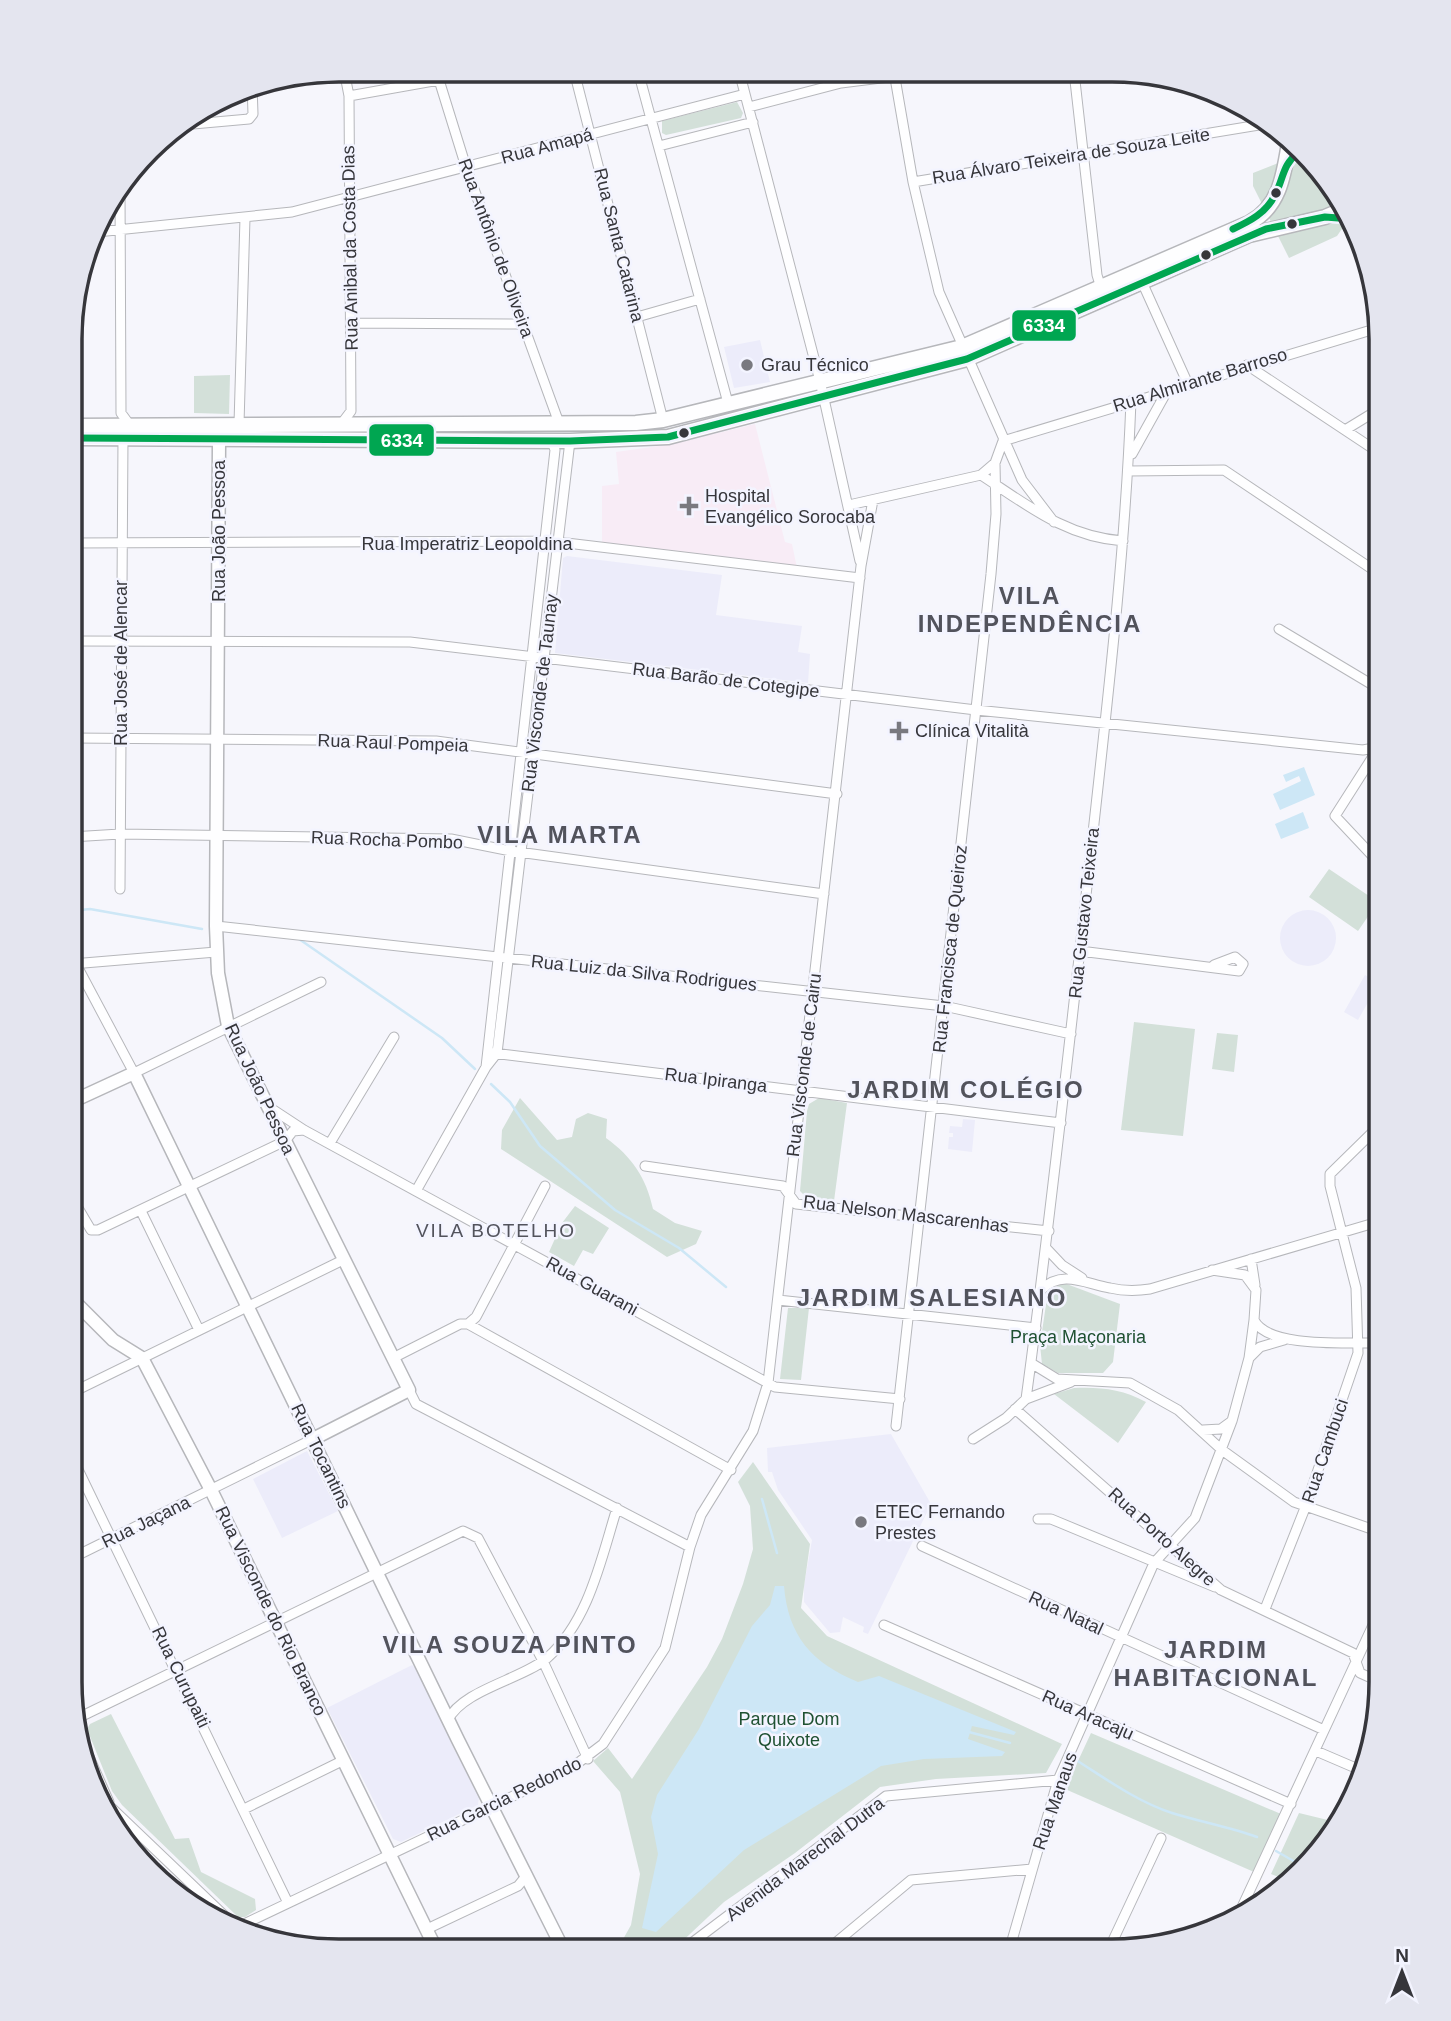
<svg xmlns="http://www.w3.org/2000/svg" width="1451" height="2021" font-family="Helvetica,sans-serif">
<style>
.built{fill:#ececfa}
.medical{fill:#f8ecf6}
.green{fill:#d3e0d9}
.water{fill:#cde7f6}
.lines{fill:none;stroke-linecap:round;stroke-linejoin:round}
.stream{stroke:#cde7f6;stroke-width:2.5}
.street-casing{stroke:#b6b7bb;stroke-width:11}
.secondary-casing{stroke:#b6b7bb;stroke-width:15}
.primary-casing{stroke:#b6b7bb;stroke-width:17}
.street{stroke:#fefeff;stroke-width:9}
.secondary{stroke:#fefeff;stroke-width:12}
.primary{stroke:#fefeff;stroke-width:14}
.bus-1-casing{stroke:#f3f4ff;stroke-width:12}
.bus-1{stroke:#00a651;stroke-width:7}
.bus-dot{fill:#36363b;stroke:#f3f4ff;stroke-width:2.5}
.poi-dot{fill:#79797f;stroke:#f3f4ff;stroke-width:2.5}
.labels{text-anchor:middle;stroke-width:5;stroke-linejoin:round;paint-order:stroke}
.street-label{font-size:18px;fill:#36363b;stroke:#f3f4ff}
.poi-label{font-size:18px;fill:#36363b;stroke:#f3f4ff;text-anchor:start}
.park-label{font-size:18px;fill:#1f5132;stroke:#f3f4ff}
.neighbourhood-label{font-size:19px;letter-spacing:2px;fill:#52535c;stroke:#f3f4ff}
.district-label{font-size:24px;font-weight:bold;letter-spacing:2px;fill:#52535c;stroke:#f3f4ff}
.rim{fill:none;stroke:#36363b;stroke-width:3.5}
.line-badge{stroke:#f3f4ff;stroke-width:2.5}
.badge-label{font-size:19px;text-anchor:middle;font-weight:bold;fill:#fff}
</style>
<rect width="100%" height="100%" fill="#f6f6fc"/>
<path class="built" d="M760,340L770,382L734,388L724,347Z
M567,556L722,575L716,615L802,626L798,652L810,654L808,683L555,653L563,558Z
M1280 938a28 28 0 1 1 56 0a28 28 0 1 1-56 0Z
M1365,975L1379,983L1358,1020L1344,1012Z
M963,1119L975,1120L972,1152L948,1149L949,1137H953V1133H949L950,1126L962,1127Z
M891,1434L931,1504L868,1634L863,1632L864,1627L843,1617L840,1632L830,1633L804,1602V1585L812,1540L778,1490L772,1472H768L767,1448Z
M307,1451L338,1511L282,1538L253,1479Z
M412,1665L417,1669L479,1797L478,1805L401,1842L393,1839L327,1708Z"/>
<path class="medical" d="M755,424L785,542L792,544L797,568L602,543V486L619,484L616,452L673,444Z"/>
<path class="green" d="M737,102L743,113L741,118L666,135L662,133V121Z
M1299,155L1347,213L1348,220L1337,236L1289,258L1253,186V173Z
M230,375L229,414L194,413V376Z
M1329,869L1378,902L1358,931L1309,897Z
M1134,1022L1195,1029L1183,1136L1121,1130Z
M1217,1033L1238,1035L1234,1072L1212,1069Z
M520,1098L557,1140L572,1137L576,1119L588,1113L607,1119L606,1138C632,1157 646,1177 653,1209L675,1223L702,1231L696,1244L667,1257L501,1149L502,1130Z
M819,1098L847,1103L834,1201L807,1198L800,1191L807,1111L809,1104Z
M575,1206L609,1228L593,1254L583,1250L574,1266L549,1252L562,1223Z
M1064,1283L1120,1304L1113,1362L1103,1373H1058L1042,1364L1040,1345L1048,1291Z
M788,1308H809L801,1380L780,1379Z
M1074,1388C1101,1387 1122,1389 1146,1402L1118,1443L1054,1394Z
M753,1462L810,1544L801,1608L827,1636L1062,1744L1046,1773L936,1779L880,1787L795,1853L724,1902L673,1950H617L631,1925L640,1874L620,1792L593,1761L608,1748L632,1779L707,1667L722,1639L743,1584L753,1549L750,1506L738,1482Z
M111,1714L175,1839L189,1838L201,1872L255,1899L256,1910L245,1917H238L122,1805L112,1791L87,1729L90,1724Z
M1091,1733L1281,1814L1254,1872L1065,1789Z
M1299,1813L1340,1823L1291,1882L1271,1874Z"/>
<path class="water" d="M1304,767L1315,795L1280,810L1273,794L1301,781L1299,776L1286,782L1283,775Z
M1303,812L1309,828L1281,839L1275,824Z
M775,1586H784C788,1636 812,1663 858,1682L879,1676L1016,1732L1014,1735L972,1726L968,1739L1005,1752L1002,1756L924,1759L881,1766L744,1850L656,1932L642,1928L658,1854L651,1817L657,1795L699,1729L752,1626L770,1605Z"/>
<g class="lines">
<path class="stream" d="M71,911L90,909L202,929
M299,939L442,1038L475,1069
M491,1084L510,1102L540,1146L615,1210L679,1248L726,1287
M762,1499L777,1553
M969,1732L1010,1743
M1076,1760C1106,1779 1138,1802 1172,1813C1201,1822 1229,1827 1257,1837
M1276,1851L1304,1867
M636,1950L637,1949"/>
<g class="street-casing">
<path id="street" d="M440,70L439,80L466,167L559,423
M574,71L663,420
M638,71L728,403
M739,71L820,381L860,561
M894,72L913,182L939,292L1022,480L1054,522
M1074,72L1097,275L1101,288
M349,96L439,80
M749,107L841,83L929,72
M182,125L249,119L253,114L252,85
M659,146L753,122
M913,182L1271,123
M120,188L121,413L129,424
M97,232L292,212L745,94
M1142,282L1188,384
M637,317L700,299
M352,323L522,324
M1247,365L1381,454
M342,423L351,411L349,96L344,70
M239,424L245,218
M1345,430L1381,408
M1003,441L1378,328
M1132,454L1167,391
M1128,471L1224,470L1381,575
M981,475C1027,505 1066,537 1123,541
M849,505L981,475L995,463L1003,441
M72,543L550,541L860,578
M1279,629L1381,690
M72,641L410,642L976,710L1363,750L1379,747
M72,738L436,741L837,794
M1379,747L1335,816L1381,865
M71,837L120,834L451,839L511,851L824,894
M120,889L123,438
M216,926L944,1006L1071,1034
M1080,951L1239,971L1243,964L1235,957L1214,965
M72,964L216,952
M76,964L134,1073L321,982
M493,1053L1061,1123
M486,1067L555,450L552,441
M269,1107L304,1130L775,1387L900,1399
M330,1143L394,1037
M645,1166L783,1186L796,1204L1049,1231
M416,1191L486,1067L497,1053L570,441
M71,1196L91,1230H98L285,1141L293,1131L304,1130
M141,1211L199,1330
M1046,1248L1062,1265L1082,1278
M1251,1259L1255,1285
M1041,1290C1062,1269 1086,1284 1110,1288C1123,1291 1137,1291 1150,1289L1381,1221
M778,1300L1036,1328
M1254,1320C1268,1349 1351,1342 1381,1343
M468,1324L731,1470
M1250,1357L1260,1347L1284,1340
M393,1358L460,1324H468L476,1317L545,1186
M1031,1363L1057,1379L1130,1383L1178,1410L1222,1450L1294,1502L1380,1532
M409,1390L416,1404L690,1547
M71,1393L343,1260
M1026,1399C1050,1222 1069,1046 1089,869C1106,713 1125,558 1131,401
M1015,1409L1221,1590L1353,1653L1360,1673L1380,1682
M896,1426L991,574L996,514L995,463
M1203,1430L1221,1429L1232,1421
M973,1439L1006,1418L1026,1399L1071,1382
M70,1453L288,1903
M1038,1519H1051L1215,1587
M922,1546L1324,1730
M70,1559L313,1439
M1265,1609L1305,1508L1358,1353L1356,1288L1330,1186V1174L1381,1124
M884,1625L1291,1804
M78,1718L463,1531L478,1538L543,1661L588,1759
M448,1720C462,1690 523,1679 547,1658C589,1621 601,1559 617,1508
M86,1750L109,1802
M1316,1751L1365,1772
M96,1793L229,1920
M244,1809L344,1760
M1236,1920L1380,1610
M242,1925L570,1769L603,1744L665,1648L690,1547L701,1515L753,1431L768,1383L861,566L873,500
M243,1925L264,1933
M427,1929L518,1886L527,1875
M690,1950L693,1942L886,1796L1058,1780
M827,1950L911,1880L1032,1869
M1009,1951L1058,1780L1154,1563L1195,1518L1232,1421L1249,1358L1254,1320L1256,1290L1245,1275L1212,1270
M1108,1951L1161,1838"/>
</g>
<g class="secondary-casing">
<path id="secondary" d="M217,433L219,443L216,926L218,973L228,1026L409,1390L313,1439
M71,1102L134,1073L458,1740L563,1949
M71,1298L113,1340L142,1358L211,1490L436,1949"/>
</g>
<g class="primary-casing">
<path id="primary" d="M72,426L636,423L663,420L962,347L1249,223C1280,207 1284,174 1289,143
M72,438L570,441L668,437L967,359L1249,235L1325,217L1344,209"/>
</g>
<use href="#street" class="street"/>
<use href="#secondary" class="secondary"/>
<use href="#primary" class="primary"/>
<g class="bus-1-casing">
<path id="bus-1" d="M1233,229C1250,221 1266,213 1275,195C1284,178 1282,165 1298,153
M72,438L570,441L668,437L967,359L1266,229L1325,217L1352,219"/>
</g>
<use href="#bus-1" class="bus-1"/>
</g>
<g class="bus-dot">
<circle cx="1276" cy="193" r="6"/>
<circle cx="1292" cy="224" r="6"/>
<circle cx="1206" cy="255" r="6"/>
<circle cx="684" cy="433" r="6"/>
</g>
<g class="poi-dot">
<circle cx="747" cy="365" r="7"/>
<path d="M685.5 495.5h7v7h7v7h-7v7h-7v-7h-7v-7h7z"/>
<path d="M895.5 720.5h7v7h7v7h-7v7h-7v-7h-7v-7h7z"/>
<circle cx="861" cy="1522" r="7"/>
</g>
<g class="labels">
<g class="street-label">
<text transform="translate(547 146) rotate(-15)" y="6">Rua Amapá</text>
<text transform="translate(1071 156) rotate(-9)" y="6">Rua Álvaro Teixeira de Souza Leite</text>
<text transform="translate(619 245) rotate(76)" y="6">Rua Santa Catarina</text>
<text transform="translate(350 248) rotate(-91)" y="6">Rua Anibal da Costa Dias</text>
<text transform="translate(496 248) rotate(70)" y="6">Rua Antônio de Oliveira</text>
<text transform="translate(1200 380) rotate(-17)" y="6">Rua Almirante Barroso</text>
<text transform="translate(219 531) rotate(-90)" y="6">Rua João Pessoa</text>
<text x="467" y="550">Rua Imperatriz Leopoldina</text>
<text transform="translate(121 663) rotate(-90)" y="6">Rua José de Alencar</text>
<text transform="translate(726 680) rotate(7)" y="6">Rua Barão de Cotegipe</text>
<text transform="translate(540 693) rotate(-83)" y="6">Rua Visconde de Taunay</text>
<text transform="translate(393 743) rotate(2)" y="6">Rua Raul Pompeia</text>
<text transform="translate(387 840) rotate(2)" y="6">Rua Rocha Pombo</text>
<text transform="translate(1084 913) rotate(-84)" y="6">Rua Gustavo Teixeira</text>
<text transform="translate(950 949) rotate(-84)" y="6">Rua Francisca de Queiroz</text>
<text transform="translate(644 973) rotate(6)" y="6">Rua Luiz da Silva Rodrigues</text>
<text transform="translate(804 1065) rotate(-83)" y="6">Rua Visconde de Cairu</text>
<text transform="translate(716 1080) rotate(7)" y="6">Rua Ipiranga</text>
<text transform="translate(260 1089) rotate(65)" y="6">Rua João Pessoa</text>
<text transform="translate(906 1214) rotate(7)" y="6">Rua Nelson Mascarenhas</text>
<text transform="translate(592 1286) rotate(29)" y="6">Rua Guarani</text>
<text transform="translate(1325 1451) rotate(-71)" y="6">Rua Cambuci</text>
<text transform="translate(321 1456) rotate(64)" y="6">Rua Tocantins</text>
<text transform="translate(146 1522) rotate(-26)" y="6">Rua Jaçana</text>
<text transform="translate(1162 1537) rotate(42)" y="6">Rua Porto Alegre</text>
<text transform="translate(271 1611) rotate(64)" y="6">Rua Visconde do Rio Branco</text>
<text transform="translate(1066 1613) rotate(25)" y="6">Rua Natal</text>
<text transform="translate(181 1677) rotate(64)" y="6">Rua Curupaiti</text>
<text transform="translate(1088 1715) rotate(24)" y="6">Rua Aracaju</text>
<text transform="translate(504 1799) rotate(-26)" y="6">Rua Garcia Redondo</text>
<text transform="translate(1055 1801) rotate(-71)" y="6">Rua Manaus</text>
<text transform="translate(805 1859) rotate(-37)" y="6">Avenida Marechal Dutra</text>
</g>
<g class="poi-label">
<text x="761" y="371">Grau Técnico</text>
<text x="705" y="502">Hospital<tspan x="705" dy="21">Evangélico Sorocaba</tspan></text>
<text x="915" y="737">Clínica Vitalità</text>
<text x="875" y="1518">ETEC Fernando<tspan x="875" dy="21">Prestes</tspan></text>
</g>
<g class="park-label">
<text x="1078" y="1343">Praça Maçonaria</text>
<text x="789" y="1725">Parque Dom<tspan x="789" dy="21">Quixote</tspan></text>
</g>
<g class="neighbourhood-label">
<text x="496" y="1237">VILA BOTELHO</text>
</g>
<g class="district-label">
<text x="1030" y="604">VILA<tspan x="1030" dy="28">INDEPENDÊNCIA</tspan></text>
<text x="560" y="843">VILA MARTA</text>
<text x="966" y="1098">JARDIM COLÉGIO</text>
<text x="932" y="1306">JARDIM SALESIANO</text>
<text x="510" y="1653">VILA SOUZA PINTO</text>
<text x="1216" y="1658">JARDIM<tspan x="1216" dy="28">HABITACIONAL</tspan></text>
</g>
</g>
<path d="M0 0H1451V2021H0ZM339 82H1112A257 257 0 0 1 1369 339V1682A257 257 0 0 1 1112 1939H339A257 257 0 0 1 82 1682V339A257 257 0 0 1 339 82Z" fill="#e4e5ef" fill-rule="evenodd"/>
<path class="rim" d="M339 82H1112A257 257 0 0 1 1369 339V1682A257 257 0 0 1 1112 1939H339A257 257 0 0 1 82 1682V339A257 257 0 0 1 339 82Z"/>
<g class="line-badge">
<rect x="1011" y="309" width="66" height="33" rx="7" fill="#00a651"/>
<rect x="368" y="423" width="67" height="34" rx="7" fill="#00a651"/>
</g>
<g class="badge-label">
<text x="1044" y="332">6334</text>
<text x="402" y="447">6334</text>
</g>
<g transform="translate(1402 1972)" stroke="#f3f4ff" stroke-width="5" paint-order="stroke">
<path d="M0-5L12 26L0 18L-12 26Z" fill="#36363b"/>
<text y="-10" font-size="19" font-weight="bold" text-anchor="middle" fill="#36363b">N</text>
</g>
</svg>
